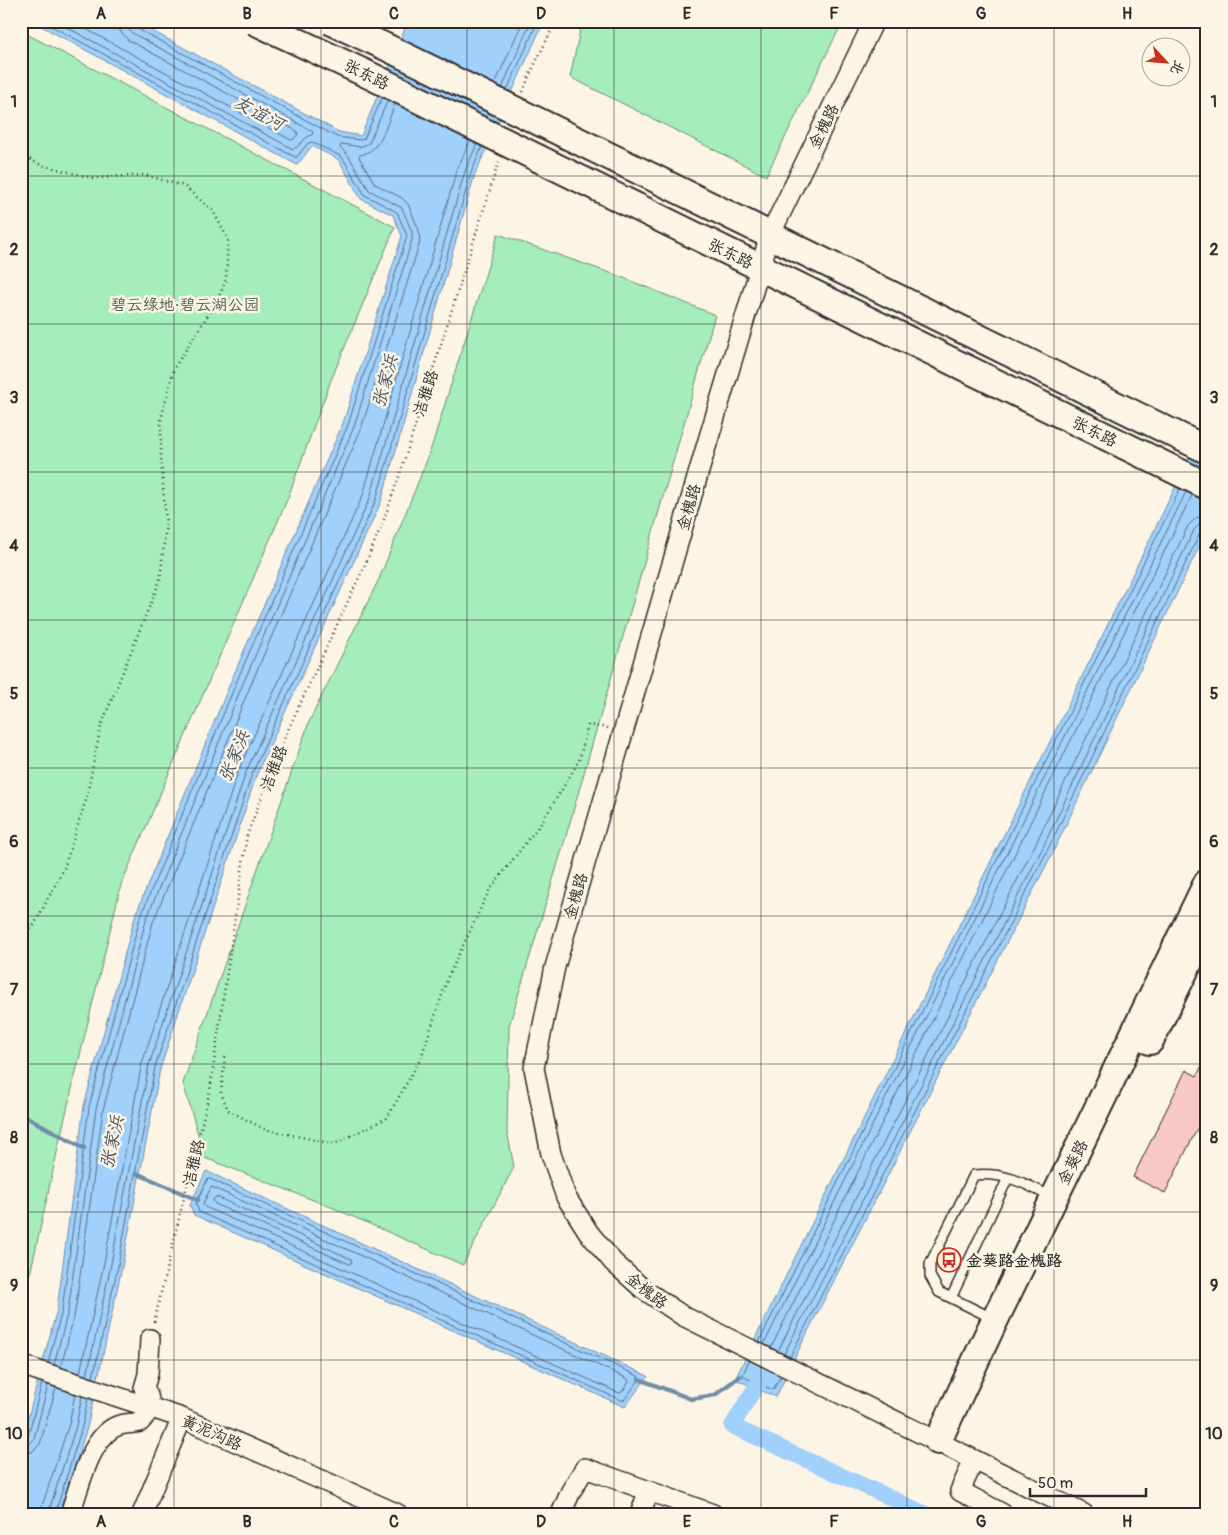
<svg xmlns="http://www.w3.org/2000/svg" width="1228" height="1535" font-family="Pangolin,'LXGW WenKai TC',sans-serif">
<style>
.green{fill:#a5edba;stroke:#688c72}
.water{fill:#a0d0fc;stroke:#718ea8}
.lines{fill:none;stroke-linecap:round;stroke-linejoin:round}
.shore{stroke:#5a6d7f;stroke-width:1}
.stream{stroke:#718ea8;stroke-width:4.5}
.canal{stroke:#a0d0fc;stroke-width:16}
.building{fill:#f8c8c6;stroke:#2b2b2b}
.lane-casing{stroke:#2b2b2b;stroke-width:12}
.street-casing{stroke:#2b2b2b;stroke-width:22}
.secondary-casing{stroke:#2b2b2b;stroke-width:30}
.path{stroke:#2b2b2b;stroke-width:2.5;stroke-dasharray:1 4;stroke-linecap:butt}
.lane{stroke:#fcf5e5;stroke-width:9}
.street{stroke:#fcf5e5;stroke-width:19}
.secondary{stroke:#fcf5e5;stroke-width:26}
.secondary-bridge-casing{stroke:#2b2b2b;stroke-width:30;stroke-linecap:butt}
.secondary-bridge{stroke:#fcf5e5;stroke-width:26}
.grid{fill:none;stroke:#2b2b2b;stroke-width:1;stroke-opacity:0.55}
.labels{text-anchor:middle;stroke-width:5;stroke-linejoin:round;paint-order:stroke}
.street-label{font-size:16px;fill:#2b2b2b;stroke:#fcf5e5}
.park-label{font-size:16px;fill:#4a5c4f;stroke:#fcf5e5}
.poi-label{font-size:16px;font-weight:bold;fill:#2b2b2b;stroke:#fcf5e5;text-anchor:start}
.water-label{font-size:18px;font-style:italic;fill:#48545f;stroke:#fcf5e5}
.neatline{fill:none;stroke:#2b2b2b;stroke-width:2}
.grid-label{font-size:16px;text-anchor:middle;font-weight:bold;fill:#2b2b2b}
</style>
<rect width="100%" height="100%" fill="#fcf5e5"/>
<filter id="ink" filterUnits="userSpaceOnUse"><feTurbulence type="fractalNoise" baseFrequency=".02" numOctaves="2"/><feDisplacementMap in="SourceGraphic" scale="10" xChannelSelector="R" yChannelSelector="G"/><feConvolveMatrix kernelMatrix="1 2 1 2 8 2 1 2 1" color-interpolation-filters="sRGB"/></filter>
<g filter="url(#ink)">
<path class="green" d="M582,21H843L766,176L570,77Z
M21,31L395,227L331,380L287,500L121,885L62,1130L21,1315Z
M498,234L619,276L715,315L564,843L509,1026L507,1131L514,1167L463,1265L331,1207L205,1158L183,1083L309,722L379,579L429,455Z"/>
<path class="water" d="M32,21H134L339,132L361,136L408,21H544L475,174L381,502L256,776L160,1069L122,1267L87,1428L59,1514H21V1444L57,1309L84,1106L135,916L231,681L343,423L402,236L393,215L361,199L339,160L312,146L297,165Z
M1207,421V530L1053,852L802,1343L776,1397L735,1379L1154,531Z
M206,1171L648,1376L625,1407L194,1215L190,1205Z"/>
<g class="lines">
<path class="shore" d="M42,21L295,157H297L308,143L312,142L342,157L365,195L397,212L407,236L348,425L236,683L140,918L89,1107L62,1310L48,1363
M55,21L293,149C300,147 303,138 313,134L312,131L132,33L127,28L126,21
M71,21L291,140L294,139L298,134L297,131L128,40L120,31L119,21
M132,21L136,28L337,137L360,140L364,139L382,98
M495,84L523,21
M502,88L531,21
M507,90L538,21
M210,1179L638,1376L639,1380L624,1400H621L199,1212L196,1204L207,1180Z
M212,1187L628,1379L629,1382L622,1392L619,1393L205,1207L203,1204Z
M217,1197L351,1259L352,1262L349,1264L215,1204L213,1200Z
M759,1342L1180,489
M764,1344L1186,492
M771,1348L1192,495
M778,1351L1036,843L1188,526L1196,518L1207,515
M784,1354L1043,847L1194,530L1200,524L1207,523
M790,1357L1048,849L1200,533L1203,530L1207,529
M749,1361L743,1374L744,1377L773,1390L781,1376
M54,1365L68,1311L96,1109L146,920L242,686L354,427L412,240V232L402,208L369,190L348,155L340,147L342,144L360,147L369,143L388,100
M61,1367L75,1312L103,1110L153,922L249,689L361,429L420,242L419,230L408,204L402,198L375,184L359,157L360,155C382,151 387,122 395,104
M80,1373L104,1263L142,1063L239,769L363,495L457,169L470,141
M87,1376L111,1264L149,1065L246,772L370,498L465,171L477,144
M93,1377L118,1266L155,1067L252,774L376,500L471,173L482,147
M21,1440H26L28,1436L42,1383
M21,1447L29,1445L34,1439L48,1385
M21,1454L32,1452L40,1444L56,1388
M41,1514L42,1506L69,1424L75,1394
M48,1514L76,1426L82,1396
M55,1514L82,1427L88,1398"/>
<path class="stream" d="M21,1114L84,1148
M136,1173L198,1200
M639,1379L691,1399L715,1395L740,1376"/>
<path class="canal" d="M766,1370L732,1426L926,1514"/>
</g>
<path class="building" d="M1207,1055V1109L1165,1193L1133,1177L1186,1070L1197,1076Z"/>
<g class="lines">
<g class="lane-casing">
<path id="lane" d="M951,1298L1008,1178
M992,1318L939,1292L930,1276V1264L974,1175C1004,1172 1025,1183 1051,1197"/>
</g>
<g class="street-casing">
<path id="street" d="M874,21L770,235L706,447L555,967L534,1068L551,1154L566,1197L589,1233L613,1262L643,1289L683,1316L1084,1514
M21,1365L182,1418L398,1514
M974,1460L960,1491L1003,1514
M70,1514C79,1488 90,1437 117,1426C124,1423 132,1424 140,1422C151,1411 152,1400 144,1388L148,1374L150,1339
M142,1514L182,1418
M561,1514L571,1491L585,1468L713,1514
M640,1514L649,1491"/>
</g>
<g class="secondary-casing">
<path id="secondary" d="M652,177L1207,450
M637,207L1207,486
M1150,1041L1207,926
M938,1441L989,1332L1207,883"/>
</g>
<path class="path" d="M523,92L531,72L556,21
M21,155L41,165L93,178L145,175L184,186L213,211L228,239L226,280L217,301L174,368L161,419V458L166,524L160,580L101,726L86,800L64,868L32,929L21,930
M21,936L27,953L21,977
M225,1057L221,1093L228,1110L264,1129L334,1144L387,1118L421,1058L448,977L489,891L544,819L579,761L588,725L608,728
M154,1322L210,1090L247,835L287,732L364,567L383,522L399,477L499,161"/>
<use href="#lane" class="lane"/>
<use href="#street" class="street"/>
<use href="#secondary" class="secondary"/>
<g class="secondary-bridge-casing">
<path id="secondary-bridge" d="M254,21L371,76L637,207
M330,21L386,47L652,177"/>
</g>
<use href="#secondary-bridge" class="secondary-bridge"/>
</g>
</g>
<path class="grid" d="M174,21V1514M321,21V1514M467,21V1514M614,21V1514M761,21V1514M907,21V1514M1054,21V1514M21,176H1207M21,324H1207M21,472H1207M21,620H1207M21,768H1207M21,916H1207M21,1064H1207M21,1212H1207M21,1360H1207"/>
<defs>
<g id="bus-ring" transform="scale(1.25)"><circle r="9.5" fill="#fcf5e5" stroke="#c8321e" stroke-width="1.5"/><path d="M-5-6H5V4H4V6H2V4H-2V6H-4V4H-5ZM-3.5-4V0h7V-4ZM-3.5 1.2v1.5H-2V1.2ZM2 1.2v1.5H3.5V1.2Z" fill="#c8321e"/></g>
</defs>
<g fill-rule="evenodd">
<use href="#bus-ring" x="949" y="1260"/>
</g>
<g class="labels">
<g class="street-label">
<text transform="translate(367 74) rotate(26)" y="6">张东路</text>
<text transform="translate(823 126) rotate(-64)" y="6">金槐路</text>
<text transform="translate(731 253) rotate(26)" y="6">张东路</text>
<text transform="translate(425 393) rotate(-72)" y="6">洁雅路</text>
<text transform="translate(1095 431) rotate(26)" y="6">张东路</text>
<text transform="translate(688 507) rotate(-74)" y="6">金槐路</text>
<text transform="translate(273 768) rotate(-69)" y="6">洁雅路</text>
<text transform="translate(575 896) rotate(-74)" y="6">金槐路</text>
<text transform="translate(1072 1162) rotate(-64)" y="6">金葵路</text>
<text transform="translate(193 1163) rotate(-77)" y="6">洁雅路</text>
<text transform="translate(647 1290) rotate(38)" y="6">金槐路</text>
<text transform="translate(212 1432) rotate(24)" y="6">黄泥沟路</text>
</g>
<g class="park-label">
<text x="185" y="310">碧云绿地·碧云湖公园</text>
</g>
<g class="poi-label">
<text x="966" y="1266">金葵路金槐路</text>
</g>
<g class="water-label">
<text transform="translate(259 113) rotate(28)" y="6">友谊河</text>
<text transform="translate(385 381) rotate(-75)" y="6">张家浜</text>
<text transform="translate(234 756) rotate(-68)" y="6">张家浜</text>
<text transform="translate(112 1142) rotate(-78)" y="6">张家浜</text>
</g>
</g>
<rect width="1228" height="1535" fill="none" stroke="#fcf5e5" stroke-width="55"/>
<g transform="translate(1166 62) rotate(116)"><circle r="24" fill="#fcf5e5" stroke="#a8a49b"/>
<path d="M0-4L9 19L0 12L-9 19Z" fill="#c8321e"/>
<text y="-8" font-size="14" font-weight="bold" text-anchor="middle" fill="#2b2b2b">北</text>
</g>
<path d="M1030 1488v8h116v-8" fill="none" stroke="#2b2b2b" stroke-width="2.5"/>
<text x="1038" y="1488" font-size="15" fill="#2b2b2b" stroke="#fcf5e5" stroke-width="4" paint-order="stroke">50 m</text>
<rect x="28" y="28" width="1172" height="1480" class="neatline"/>
<g class="grid-label">
<text x="101" y="19">A</text>
<text x="247" y="19">B</text>
<text x="394" y="19">C</text>
<text x="541" y="19">D</text>
<text x="687" y="19">E</text>
<text x="834" y="19">F</text>
<text x="981" y="19">G</text>
<text x="1127" y="19">H</text>
<text x="14" y="107">1</text>
<text x="1214" y="107">1</text>
<text x="14" y="255">2</text>
<text x="1214" y="255">2</text>
<text x="14" y="403">3</text>
<text x="1214" y="403">3</text>
<text x="14" y="551">4</text>
<text x="1214" y="551">4</text>
<text x="14" y="699">5</text>
<text x="1214" y="699">5</text>
<text x="14" y="847">6</text>
<text x="1214" y="847">6</text>
<text x="14" y="995">7</text>
<text x="1214" y="995">7</text>
<text x="14" y="1143">8</text>
<text x="1214" y="1143">8</text>
<text x="14" y="1291">9</text>
<text x="1214" y="1291">9</text>
<text x="14" y="1439">10</text>
<text x="1214" y="1439">10</text>
<text x="101" y="1527">A</text>
<text x="247" y="1527">B</text>
<text x="394" y="1527">C</text>
<text x="541" y="1527">D</text>
<text x="687" y="1527">E</text>
<text x="834" y="1527">F</text>
<text x="981" y="1527">G</text>
<text x="1127" y="1527">H</text>
</g>
</svg>
